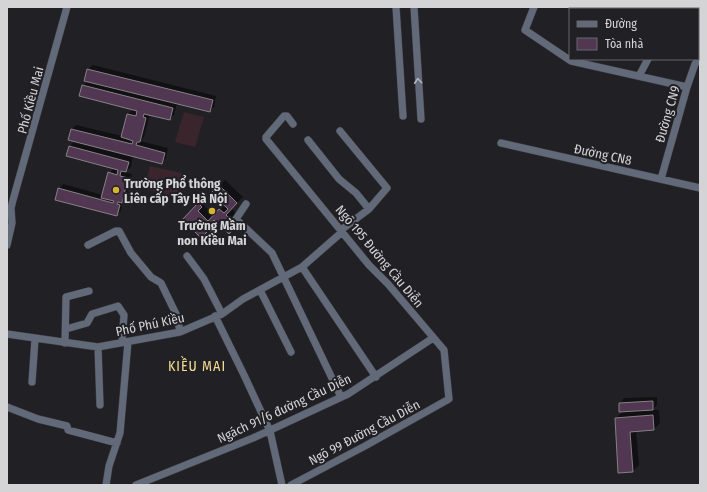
<svg xmlns="http://www.w3.org/2000/svg" width="707" height="492" font-family="'Fira Sans Condensed',sans-serif">
<style>
.green{fill:#3b252c}
.shadow{fill:#0007}
.building{fill:#513752;stroke:#868185}
.lines{fill:none;stroke-linecap:round;stroke-linejoin:round}
.minor-casing{stroke:#3e3d41;stroke-width:8}
.minor{stroke:#626a79;stroke-width:7}
.oneway{stroke:#b2b4bb}
.poi-dot{fill:#d5b534;stroke:#212024;stroke-width:1.5}
.labels{text-anchor:middle;stroke-width:4;stroke-linejoin:round;paint-order:stroke}
.street-label{font-size:13px;fill:#d4d4d7;stroke:#212024}
.poi-label{font-size:13px;font-weight:bold;fill:#d4d4d7;stroke:#212024;text-anchor:start}
.neighbourhood-label{font-size:14px;letter-spacing:1px;fill:#f2dc8f;stroke:#212024}
</style>
<rect width="100%" height="100%" fill="#212024"/>
<path class="green" d="M184,112L204,117L195,147L175,142Z
M150,166L182,173L176,197L144,189Z"/>
<path class="shadow" d="M93,65L216,96L214,107L209,111L177,103L174,115L169,119L150,114L144,137L140,141L168,148L166,158L161,163L133,156L131,167L125,172L132,174L126,197L122,200L121,211L116,215L59,189L63,184L103,195L109,173L114,168L70,146L75,141L69,140L72,129L76,125L122,136L128,114L133,109L83,86L88,81L85,80L88,69Z
M225,180L243,197L231,208L242,219L229,232L217,221L201,237L197,226L194,223L183,220L205,198L207,200L203,204L215,216L225,205L213,193Z
M657,397V405L652,410H659L660,423L654,429L636,430L639,465L633,471L616,418L624,411L620,403L624,398Z"/>
<path class="building" d="M87,69L213,100L210,112L84,81Z
M82,85L173,108L170,120L144,114L143,117L146,118L140,142H137L136,145L165,153L162,164L68,140L71,129L132,144L133,141L121,137L127,114L136,116L137,111L79,96Z
M69,146L129,162L126,172L121,171L120,176L128,178L122,203L118,202L117,204L120,205L117,216L55,200L58,188L113,203L114,201L101,198L108,172L117,175L118,170L66,156Z
M219,185L237,203L226,215L237,225L229,234L214,220L211,223L214,225L201,238L193,230L196,226L194,224L190,228L182,220L198,203L202,207L198,211L208,221L219,209L224,213L228,209L211,193Z
M653,401V410L619,412V403Z
M653,415L654,430L630,432L633,472L618,473L615,418Z"/>
<g class="lines">
<g class="minor-casing">
<path id="minor" d="M396,7L403,116
M414,7L421,119
M534,7L525,30L571,61L687,87
M680,7L682,9
M589,9L590,7
M671,9L673,7
M698,12L700,10
M639,76L648,59
M340,131L387,188L369,209L341,230
M308,140L339,179L356,193L369,209
M501,143L700,188
M661,179L687,87L695,64L700,58
M246,204L236,219L272,253L341,397
M7,245L12,223L11,208L13,200L67,7
M88,245L116,231H119L131,253L151,277L161,283L177,316L180,332
M187,256L204,279L222,314
M302,267L376,377
M260,290L291,352
M215,316L244,375L270,431L282,485
M66,329L87,323L92,314L118,306L124,315L122,342
M7,334L98,347L180,332L222,314L243,299L302,267L342,232
M65,343L66,297L89,291
M98,347L100,405
M32,382L35,339
M7,407L38,419L67,426L68,430L117,443
M106,485L109,466L120,433L128,342
M136,485L253,438L348,394L433,338
M291,485L365,446L449,399L444,350L388,284L369,265L266,139V137L284,116H287L293,124"/>
</g>
<use href="#minor" class="minor"/>
</g>
<defs><path id="oneway-chevron" d="M-2-3.5L2.5 0L-2 3.5" fill="none" stroke-width="1.6" stroke-linecap="round" stroke-linejoin="round"/></defs>
<use class="oneway" href="#oneway-chevron" transform="translate(418 81) rotate(-94)"/>
<g class="poi-dot">
<circle cx="116" cy="190" r="4"/>
<circle cx="212" cy="211" r="4"/>
</g>
<g class="labels">
<g class="street-label">
<text transform="translate(30 100) rotate(-75)" y="5">Phố Kiều Mai</text>
<text transform="translate(667 114) rotate(-74)" y="5">Đường CN9</text>
<text transform="translate(603 154) rotate(12)" y="5">Đường CN8</text>
<text transform="translate(380 256) rotate(50)" y="5">Ngõ 195 Đường Cầu Diễn</text>
<text transform="translate(150 324) rotate(-12)" y="5">Phố Phú Kiều</text>
<text transform="translate(284 408) rotate(-25)" y="5">Ngách 91/6 đường Cầu Diễn</text>
<text transform="translate(364 432) rotate(-28)" y="5">Ngõ 99 Đường Cầu Diễn</text>
</g>
<g class="poi-label">
<text x="124" y="188">Trường Phổ thông<tspan x="124" dy="15">Liên cấp Tây Hà Nội</tspan></text>
<text x="212" y="230" text-anchor="middle">Trường Mầm<tspan x="212" dy="15">non Kiều Mai</tspan></text>
</g>
<g class="neighbourhood-label">
<text x="197" y="371">KIỀU MAI</text>
</g>
</g>
<rect width="707" height="492" fill="none" stroke="#d4d4d7" stroke-width="16"/>
<rect x="569" y="8" width="130" height="52" fill="#212024" stroke="#69686c"/>
<rect x="577" y="21" width="20" height="6" fill="#626a79" stroke="#69686c"/>
<text x="605" y="28" font-size="12" fill="#d4d4d7">Đường</text>
<rect x="577" y="38" width="20" height="12" fill="#513752" stroke="#69686c"/>
<text x="605" y="48" font-size="12" fill="#d4d4d7">Tòa nhà</text>
</svg>
